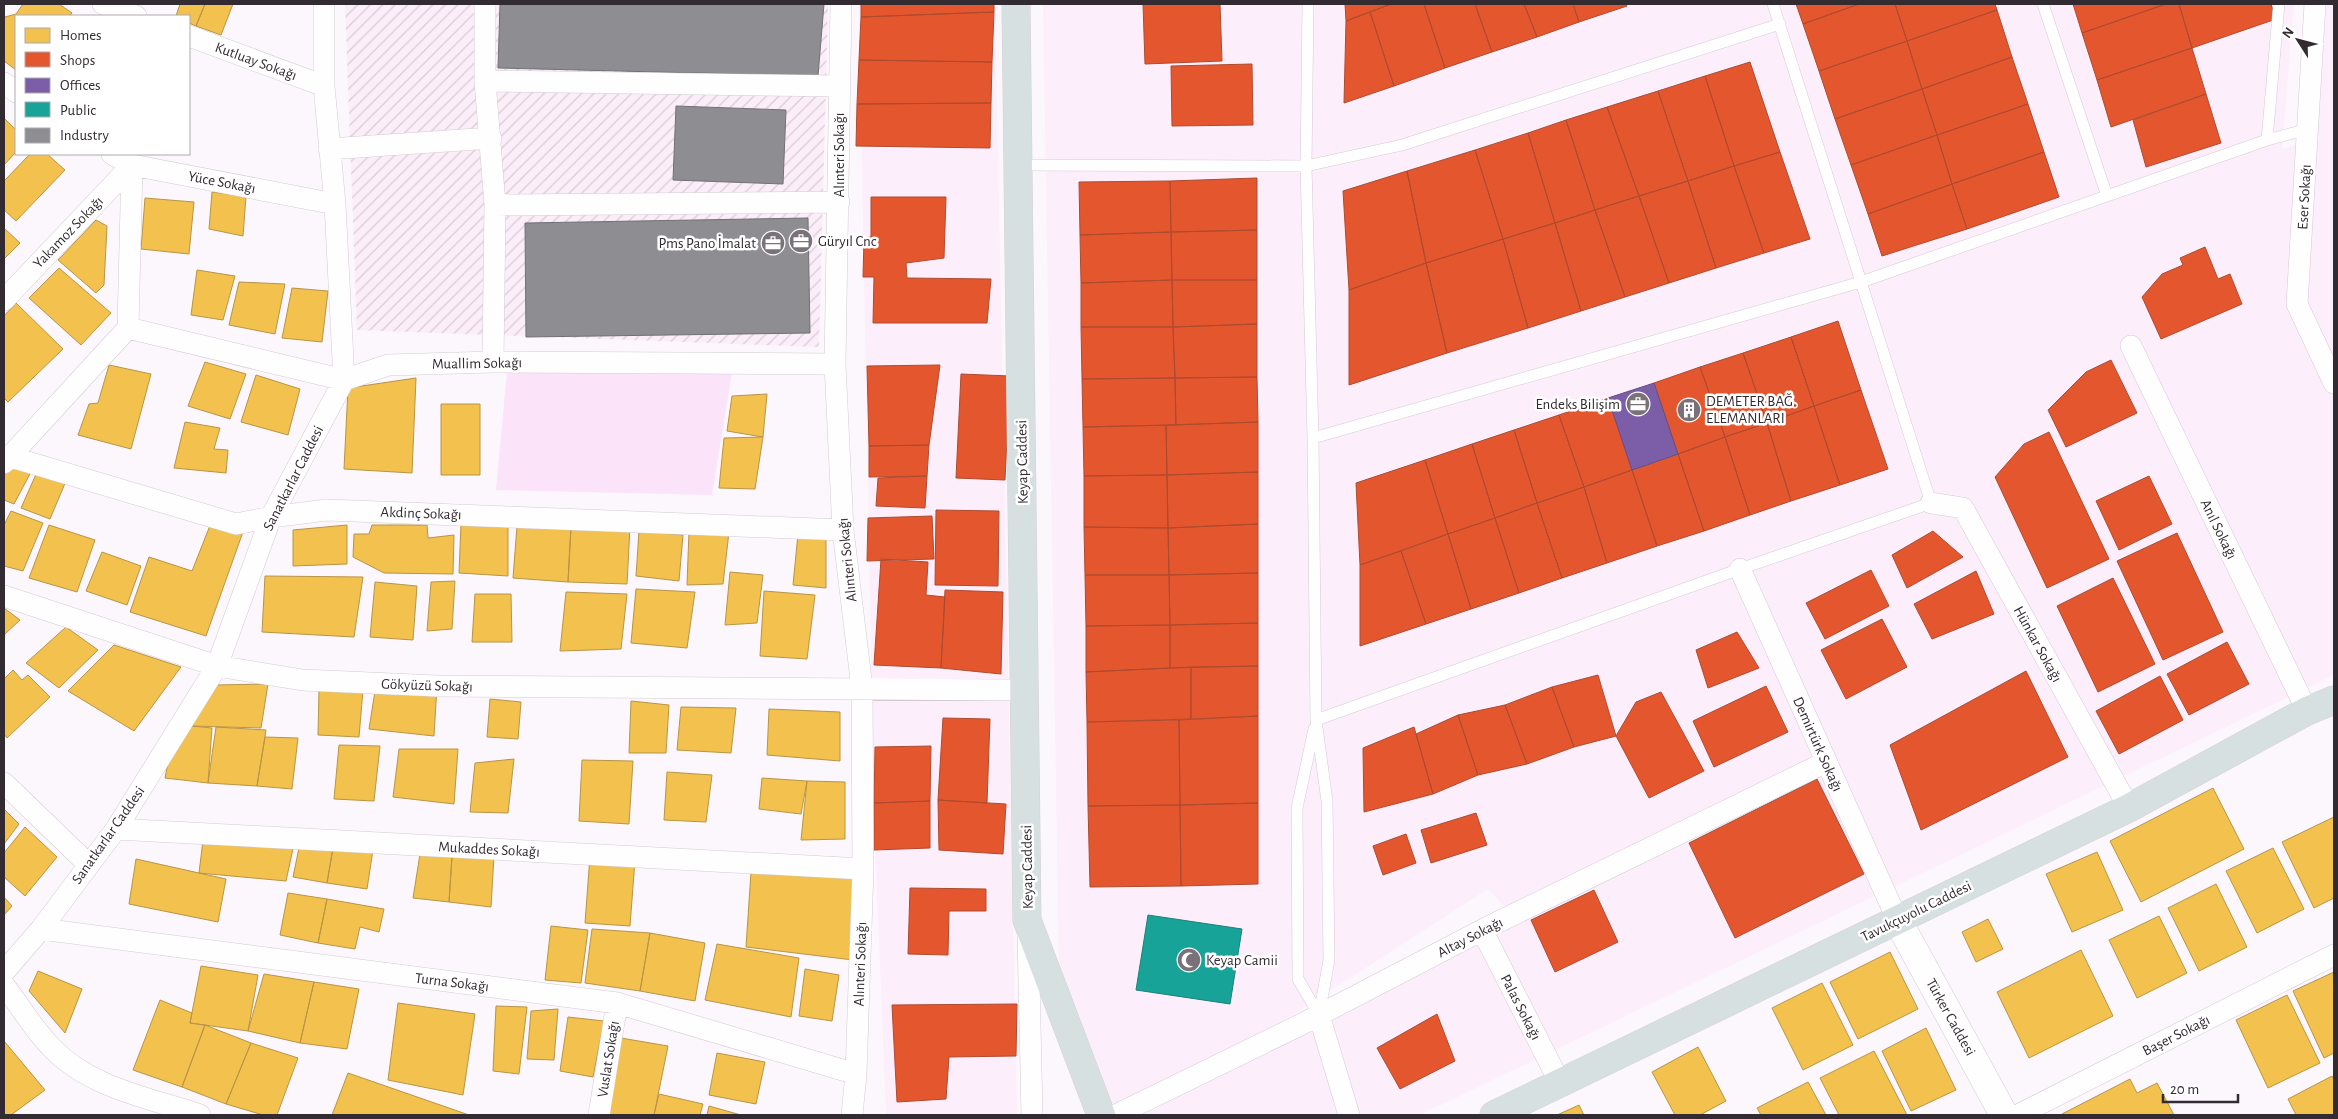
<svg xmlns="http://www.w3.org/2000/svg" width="2338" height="1119" font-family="'Alegreya Sans',sans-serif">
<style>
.built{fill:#fdeefc}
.industrial{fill:url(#industrial-furrows)}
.green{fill:#fbe3fa}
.homes{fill:#f2c14e;stroke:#b99446}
.shops{fill:#e4572e;stroke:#af4a2f}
.offices{fill:#7b5ea7;stroke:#654f84}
.public{fill:#17a398;stroke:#1f7f79}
.industry{fill:#8d8d92;stroke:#727075}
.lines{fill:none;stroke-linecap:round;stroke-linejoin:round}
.service-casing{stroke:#d2ccd2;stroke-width:12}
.minor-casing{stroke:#d2ccd2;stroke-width:22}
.tertiary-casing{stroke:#d2ccd2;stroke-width:29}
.primary-casing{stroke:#d5d1d5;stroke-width:29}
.service{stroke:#fffeff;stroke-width:11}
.minor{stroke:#fffeff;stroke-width:21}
.tertiary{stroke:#fffeff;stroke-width:28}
.primary{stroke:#d7e0e1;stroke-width:28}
.labels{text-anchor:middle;stroke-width:5;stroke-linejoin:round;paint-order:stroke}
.street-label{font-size:15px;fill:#332b32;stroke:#fff}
.poi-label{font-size:15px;fill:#332b32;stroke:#fff;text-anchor:start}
</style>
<defs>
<pattern id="industrial-furrows" width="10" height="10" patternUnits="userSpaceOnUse" patternTransform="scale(1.25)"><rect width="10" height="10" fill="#fceef9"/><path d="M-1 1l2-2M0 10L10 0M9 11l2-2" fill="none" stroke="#d8ccd6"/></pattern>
</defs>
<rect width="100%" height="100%" fill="#fcf7fc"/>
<path class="built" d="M859,4H995L1017,1115H886L874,816Z
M1043,4H2294L2282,149L2300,144L2312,4H2334V675L1420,1115H1143L1517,920L1488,889L1280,1023L1106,1109L1059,967Z"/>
<path class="industrial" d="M345,4H828L819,347L357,330Z"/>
<path class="green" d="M507,371L732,372L712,495L496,490Z"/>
<path class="homes" d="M23,4H59L72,13L70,16H16V70L4,61V20L5,17L16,14Z
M180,4H205L196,26L189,23V16H176Z
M205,4H233L221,35L196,26Z
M4,118L16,130V152L4,165Z
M30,154H47L65,170L16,221L4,210V181Z
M212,192L246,196L243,236L209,229Z
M145,198L194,202L189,254L141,249Z
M96,220L107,226L104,285L96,293L58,260Z
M4,228L20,243L4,259Z
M59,268L111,313L81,345L29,298Z
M197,270L235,276L223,320L191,315Z
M239,282L285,284L275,334L229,325Z
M292,288L328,291L322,342L282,338Z
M16,303L63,349L8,402L4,398V316Z
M205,362L246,374L230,419L188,406Z
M109,365L151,374L131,449L78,435L89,404L98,403Z
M256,375L300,389L288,435L241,422Z
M416,378L412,473L344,469L348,388Z
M767,394L763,437L727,431L732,396Z
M441,404H480V475H441Z
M185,422L220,428L214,449L228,450L226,473L174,468Z
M763,437L755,489L719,488L724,438Z
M12,464L32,470L14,504L4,500V472Z
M37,472L66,481L50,519L21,508Z
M11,511L43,523L23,571L4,566V525Z
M211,523L244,529L206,636L130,612L149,557L192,571Z
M461,524L508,525V576L459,573Z
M49,525L95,540L77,592L29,578Z
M347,525V564L293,566V530Z
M372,525H427L428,538L454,535L453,574L384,573L353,557L354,534H369Z
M517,526H571L568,582L513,578Z
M571,526L630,527L627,584L568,582Z
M639,531L683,535L679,581L636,576Z
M689,531L729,532L723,584L687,585Z
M798,534L826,538V588L793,585Z
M102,552L141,566L127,605L86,591Z
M730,572L763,575L757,623L725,625Z
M265,576L363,577L354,637L262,632Z
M455,581L452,629L427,631L431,582Z
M375,582L417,586L413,640L370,637Z
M636,589L695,592L687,648L631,643Z
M764,591L815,595L807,659L760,656Z
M566,592L627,594L621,649L560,651Z
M475,594H511L512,642H472Z
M4,608L20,620L4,635Z
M66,627L98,650L59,688L26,663Z
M114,645L181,667L134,731L68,691Z
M13,670L22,680L28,675L50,697L7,738L4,734V679Z
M268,684L261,728L192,726L216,685Z
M437,686L434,736L369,729L375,691Z
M319,690H363L359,737L318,735Z
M490,699L521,702L518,739L487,737Z
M631,701L669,705L666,753H629Z
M681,707L736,708L731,753L677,750Z
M769,709L840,712V761L767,755Z
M192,726L212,728L208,783L165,778L168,762Z
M216,727L266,730L257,786L208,783Z
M265,737L298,738L292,789L257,786Z
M339,745L380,746L374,801L334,799Z
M399,749H458L454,804L393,797Z
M514,759L508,813L470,812L475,763Z
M582,760L633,761L629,824L579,821Z
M667,772L712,775L706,822L664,820Z
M762,778L807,781L801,814L759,809Z
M807,781L845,782V839L801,840Z
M2213,788L2244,849L2141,902L2110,841Z
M4,809L19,824L4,844Z
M2334,817V898L2314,908L2282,842Z
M25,827L57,857L25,896L4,877V853Z
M203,840L294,844L286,881L199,873Z
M299,848H333L327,883L293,877Z
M333,848L373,850L367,889L327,883Z
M2273,848L2304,909L2257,933L2226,871Z
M2097,852L2123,910L2072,932L2046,874Z
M420,854L452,856L449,902L413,898Z
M452,856H494L491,907L449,902Z
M590,856L635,860L630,926L585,923Z
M136,859L226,879L218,922L129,904Z
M751,872L857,875L853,960L746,947Z
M2216,884L2247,947L2199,971L2168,908Z
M288,893L327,899L318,943L280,935Z
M4,897L12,906L4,915Z
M327,899L384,909L379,932L360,927L355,949L318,943Z
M2159,916L2187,973L2137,998L2109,940Z
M1988,919L2003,949L1976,962L1962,932Z
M551,926L588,930L581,983L545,980Z
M592,929L650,933L640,991L585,983Z
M650,933L705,943L695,1001L640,991Z
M717,944L799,958L791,1017L705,1000Z
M2081,950L2113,1016L2029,1058L1997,992Z
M1890,952L1918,1009L1858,1039L1830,982Z
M201,966L258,975L248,1031L190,1023Z
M805,969L839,975L832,1021L799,1016Z
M38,971L82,989L65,1033L29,991Z
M2334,972V1053L2324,1058L2293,991Z
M264,974L314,982L300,1043L248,1031Z
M314,982L359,989L347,1049L300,1043Z
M1822,983L1853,1045L1803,1070L1772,1008Z
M2287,995L2320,1063L2268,1088L2236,1020Z
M160,1000L192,1013L190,1023L205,1025L182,1087L133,1070Z
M398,1003L475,1014L463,1095L388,1080Z
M496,1006L527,1007L519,1074L493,1071Z
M558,1009L554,1060L527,1059L531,1011Z
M568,1017L604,1021L593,1077L560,1071Z
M205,1025L251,1043L226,1104L182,1087Z
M1926,1028L1956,1090L1911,1111L1882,1051Z
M621,1038L668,1046L654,1115H606Z
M4,1041L45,1090L11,1115H4Z
M251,1043L298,1058L277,1115H263L226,1104Z
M1698,1047L1726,1101L1700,1115H1675L1652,1072Z
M1874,1051L1907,1115H1839L1820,1078Z
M717,1053L765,1062L756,1104L709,1095Z
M348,1073L469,1115H332Z
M2332,1076L2334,1080V1115H2296L2288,1099Z
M2130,1079L2137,1093L2157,1083L2174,1115H2063L2062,1114Z
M1808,1082L1826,1115H1761L1757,1108Z
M659,1094L703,1104L700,1115H654Z
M1579,1105L1584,1115H1557Z
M709,1106L741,1115H707Z"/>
<path class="shops" d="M861,4H994V12L861,17Z
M1143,4H1220L1222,61L1145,64Z
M1345,4H1391L1346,21Z
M1391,4H1424L1445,68L1394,86L1370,12Z
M1424,4H1475L1492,52L1445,68Z
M1475,4H1524L1537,37L1492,52Z
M1524,4H1573L1579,22L1537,37Z
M1573,4H1626L1627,6L1579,22Z
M1796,4H1859L1803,24Z
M1859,4H1895L1907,41L1819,71L1803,24Z
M1895,4H1995L1997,10L1907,41Z
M2073,4H2166L2082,33Z
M2166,4H2179L2192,48L2097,80L2082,33Z
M2179,4H2271L2276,19L2192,48Z
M1997,10L2012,57L1922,89L1907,41Z
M994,12L992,62L859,60L861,17Z
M1370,12L1394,86L1344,103L1346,21Z
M1907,41L1922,89L1835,119L1819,71Z
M2192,48L2206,94L2111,127L2097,80Z
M2012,57L2028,104L1937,135L1922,89Z
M859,60L992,62L991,103L857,104Z
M1750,62L1780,152L1734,166L1705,76Z
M1252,64L1253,125L1172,126L1171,66Z
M1705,76L1734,166L1688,181L1658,91Z
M1922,89L1937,135L1851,165L1835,119Z
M1658,91L1688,181L1639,196L1607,107Z
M2206,94L2221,143L2146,167L2133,120Z
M991,103L990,148L856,146L857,104Z
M2028,104L2044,152L1952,184L1937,135Z
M1607,107L1639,196L1595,210L1566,120Z
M1566,120L1595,210L1555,223L1528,133Z
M1528,133L1555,223L1503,239L1475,150Z
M1937,135L1952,184L1868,214L1851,165Z
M1475,150L1503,239L1426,263L1407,171Z
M1780,152L1810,239L1764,253L1734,166Z
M2044,152L2059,197L1967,229L1952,184Z
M1734,166L1764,253L1716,268L1688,181Z
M1407,171L1426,263L1349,290L1343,191Z
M1257,178V230L1171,232L1170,181Z
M1170,181L1171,232L1080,235L1079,182Z
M1688,181L1716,268L1669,283L1639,196Z
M1952,184L1967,229L1882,256L1868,214Z
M1639,196L1669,283L1625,297L1595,210Z
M871,197H946L944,258L906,263L907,278L991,279L987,323H873L874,277H863L864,238L871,237Z
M1595,210L1625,297L1581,311L1555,223Z
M1555,223L1581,311L1528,328L1503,239Z
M1257,230V280H1172L1171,232Z
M1171,232L1172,280L1081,283L1080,235Z
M1503,239L1528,328L1447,353L1426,263Z
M2205,247L2218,279L2230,274L2242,304L2161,339L2142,297L2162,274L2183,265L2180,258Z
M1426,263L1447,353L1349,385V290Z
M1172,280L1173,327H1081V283Z
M1172,280H1257V324L1173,327Z
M1838,321L1861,390L1814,406L1791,337Z
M1257,324V377L1175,378L1173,327Z
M1081,327H1173L1175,378L1082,379Z
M1791,337L1814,406L1767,423L1743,353Z
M1743,353L1767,423L1725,437L1700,367Z
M2111,360L2137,413L2066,447L2048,410L2086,372Z
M940,365L929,445L869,446L867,366Z
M1700,367L1725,437L1678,454L1654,383Z
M961,374L1010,376L1005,480L956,478Z
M1257,377L1258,422L1176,425L1175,378Z
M1175,378L1176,425L1083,427L1082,379Z
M1861,390L1888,469L1840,485L1814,406Z
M1608,398L1632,470L1584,487L1559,415Z
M1814,406L1840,485L1791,501L1767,423Z
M1559,415L1584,487L1537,503L1514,430Z
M1258,422V472L1167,475L1166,425Z
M1767,423L1791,501L1750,515L1725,437Z
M1166,425L1167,475L1084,476L1083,427Z
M1514,430L1537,503L1495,518L1472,444Z
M2049,432L2109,559L2047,588L1995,477L2024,444Z
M1725,437L1750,515L1704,531L1678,454Z
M1472,444L1495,518L1448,534L1425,460Z
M929,445L927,476L869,477V446Z
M1678,454L1704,531L1657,546L1632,470Z
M1425,460L1448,534L1360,565L1356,483Z
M1632,470L1657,546L1607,563L1584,487Z
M1258,472V524L1168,528L1167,475Z
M1167,475L1168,528L1084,527V476Z
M927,476L925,508L876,506L878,478Z
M2149,476L2172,524L2119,550L2096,501Z
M1584,487L1607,563L1562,578L1537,503Z
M1537,503L1562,578L1519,593L1495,518Z
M936,510L999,511L998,586L935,585Z
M932,516L934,559L867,561L868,518Z
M1495,518L1519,593L1471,609L1448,534Z
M1258,524V573L1169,575L1168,528Z
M1084,527L1168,528L1169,575H1085Z
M1933,531L1963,557L1907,588L1892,555Z
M2177,533L2223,632L2163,660L2117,561Z
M1448,534L1471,609L1426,624L1401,551Z
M1401,551L1426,624L1360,646V565Z
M881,559L928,562L926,595L945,597L941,668L874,665Z
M1871,570L1889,606L1825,639L1806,603Z
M1976,571L1994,614L1932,639L1914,604Z
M1258,573V623L1170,625L1169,575Z
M1085,575H1169L1170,625L1086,626Z
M2113,578L2155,664L2098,692L2057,606Z
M945,590L1003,592L1001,674L941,668Z
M1882,619L1907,667L1846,699L1821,650Z
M1258,623V666L1170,668V625Z
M1170,625V668L1086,672V626Z
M1737,632L1759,668L1708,688L1696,650Z
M2227,642L2249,684L2189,715L2167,674Z
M1258,666V716L1191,719V667Z
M1191,667V719L1087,722L1086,672Z
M2026,671L2068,757L1921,830L1890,745Z
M1598,675L1616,736L1574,747L1552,687Z
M2160,676L2183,720L2119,754L2096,711Z
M1766,686L1788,732L1714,767L1693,721Z
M1552,687L1574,747L1527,764L1505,705Z
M1661,692L1704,771L1649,798L1616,736L1636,702Z
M1505,705L1527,764L1478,775L1458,715Z
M1458,715L1478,775L1433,794L1416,734Z
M1258,716V803L1180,805L1179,720Z
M943,718L990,719L987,803L938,800Z
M1179,720L1180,805L1088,806L1087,722Z
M1414,727L1433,794L1364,812L1363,748Z
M931,746L930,801L874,803L875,747Z
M1817,779L1864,874L1735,938L1689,843Z
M938,800L1006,804L1003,854L939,850Z
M930,801V848L874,850V803Z
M1258,803V884L1181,886L1180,805Z
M1180,805L1181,886L1090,887L1088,806Z
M1476,813L1487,845L1431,863L1421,830Z
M1406,834L1416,863L1383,875L1373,846Z
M910,888L986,889V911H949L948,955L908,954Z
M1594,890L1618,942L1555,972L1531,920Z
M1017,1004L1016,1056L949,1057L946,1099L897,1102L892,1005Z
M1437,1014L1455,1061L1400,1089L1377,1048Z"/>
<path class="offices" d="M1654,383L1678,454L1632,470L1608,398Z"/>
<path class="public" d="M1148,915L1242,929L1230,1004L1136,990Z"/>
<path class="industry" d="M500,4H824L818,76L498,68Z
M676,106L786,110L783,184L673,180Z
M808,218L810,333L526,337L525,223Z"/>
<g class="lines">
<g class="service-casing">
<path id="service" d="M1308,4L1306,166L1313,438L1316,720L1327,801L1329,960L1319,1015
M2043,4L2107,196
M2267,140L2279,4
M1018,165L1306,166L1402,145L1780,24
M1313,438L1861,282L2267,140L2308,129
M1316,720L1740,569L1931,503L1773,4
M1314,729L1297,808L1298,979L1319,1015"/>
</g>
<g class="minor-casing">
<path id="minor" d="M103,4L136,16
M485,4V81L495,205L493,362
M841,4L835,364L843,530L862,688L863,869L856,1074L852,1115
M2315,4L2297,304L2334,383
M189,36L324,86
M485,81L839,86
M4,83L16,92
M329,149L491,138
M112,154L132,165L335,204
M495,205L839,202
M4,300L132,165
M128,328L344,380L388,365L493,362L835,364
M2131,346L2307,711
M11,457L236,524L271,517L327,510L843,530
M4,463L128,328L132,165
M1931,503L1963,508L2129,808
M1740,569L1897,919
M4,596L217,666L303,680L437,686L1024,690
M4,783L89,865
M116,829L863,869
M41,929L617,1003L856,1074
M1482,930L1560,1083
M1028,935L1032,1115
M4,972L41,929L116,829L217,666L271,517L344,380L335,204L324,86V4
M4,985C20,1006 34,1030 52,1048C90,1088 150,1098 200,1115
M1319,1015L1349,1115
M599,1115L617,1003
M1116,1115L1300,1025L1488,927L1826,762
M2018,1115L2334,955"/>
</g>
<g class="tertiary-casing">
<path id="tertiary" d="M1897,919L2004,1115"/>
</g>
<g class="primary-casing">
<path id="primary" d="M1016,4L1027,920L1101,1115
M1494,1115L2129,808L2307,711L2334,700"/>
</g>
<use href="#service" class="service"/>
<use href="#minor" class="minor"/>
<use href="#tertiary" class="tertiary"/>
<use href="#primary" class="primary"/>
</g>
<defs>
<g id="office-disc" transform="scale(1.25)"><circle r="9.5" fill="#797279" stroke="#fff"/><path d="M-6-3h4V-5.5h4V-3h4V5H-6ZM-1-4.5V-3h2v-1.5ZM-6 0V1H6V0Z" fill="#fff"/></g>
<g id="building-disc" transform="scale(1.25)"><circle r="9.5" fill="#797279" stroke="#fff"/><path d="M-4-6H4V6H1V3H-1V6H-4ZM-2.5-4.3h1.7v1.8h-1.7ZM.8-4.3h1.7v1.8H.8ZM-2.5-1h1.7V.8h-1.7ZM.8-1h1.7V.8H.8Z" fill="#fff"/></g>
<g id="mosque-disc" transform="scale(1.25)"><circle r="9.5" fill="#797279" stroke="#fff"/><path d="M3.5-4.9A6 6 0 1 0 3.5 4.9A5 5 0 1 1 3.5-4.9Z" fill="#fff"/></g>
</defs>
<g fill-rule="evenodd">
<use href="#office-disc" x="801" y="241"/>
<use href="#office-disc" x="773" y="243"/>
<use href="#office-disc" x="1638" y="404"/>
<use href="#building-disc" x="1689" y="410"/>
<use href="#mosque-disc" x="1189" y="960"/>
</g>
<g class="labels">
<g class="street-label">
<text transform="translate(256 61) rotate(20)" y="5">Kutluay Sokağı</text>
<text transform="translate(839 155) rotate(-90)" y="5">Alınteri Sokağı</text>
<text transform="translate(222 182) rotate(11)" y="5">Yüce Sokağı</text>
<text transform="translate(2304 197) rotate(-87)" y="5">Eser Sokağı</text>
<text transform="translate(68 232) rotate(-46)" y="5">Yakamoz Sokağı</text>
<text transform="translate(477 363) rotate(-1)" y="5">Muallim Sokağı</text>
<text transform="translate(1022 462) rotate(-91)" y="5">Keyap Caddesi</text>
<text transform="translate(293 478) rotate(-63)" y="5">Sanatkarlar Caddesi</text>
<text transform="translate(421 513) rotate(2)" y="5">Akdinç Sokağı</text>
<text transform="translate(2219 529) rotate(64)" y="5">Anıl Sokağı</text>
<text transform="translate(847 560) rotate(-96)" y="5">Alınteri Sokağı</text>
<text transform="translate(2038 644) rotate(61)" y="5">Hünkar Sokağı</text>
<text transform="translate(427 685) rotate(2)" y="5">Gökyüzü Sokağı</text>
<text transform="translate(1818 744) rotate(66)" y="5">Demirtürk Sokağı</text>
<text transform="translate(108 835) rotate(-55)" y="5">Sanatkarlar Caddesi</text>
<text transform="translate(489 849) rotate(3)" y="5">Mukaddes Sokağı</text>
<text transform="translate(1027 867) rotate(-91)" y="5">Keyap Caddesi</text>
<text transform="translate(1916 911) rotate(-26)" y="5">Tavukçuyolu Caddesi</text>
<text transform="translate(1470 937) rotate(-27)" y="5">Altay Sokağı</text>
<text transform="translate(860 964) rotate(-88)" y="5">Alınteri Sokağı</text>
<text transform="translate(452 982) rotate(7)" y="5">Turna Sokağı</text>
<text transform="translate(1521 1007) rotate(63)" y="5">Palas Sokağı</text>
<text transform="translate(1951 1017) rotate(61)" y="5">Türker Caddesi</text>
<text transform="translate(2176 1035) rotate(-27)" y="5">Başer Sokağı</text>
<text transform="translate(608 1059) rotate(-81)" y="5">Vuslat Sokağı</text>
</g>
<g class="poi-label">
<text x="818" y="246">Güryıl Cnc</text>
<text x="756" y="248" text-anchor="end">Pms Pano İmalat</text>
<text x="1706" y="406">DEMETER BAĞ.<tspan x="1706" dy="17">ELEMANLARI</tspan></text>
<text x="1620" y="409" text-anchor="end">Endeks Bilişim</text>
<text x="1206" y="965">Keyap Camii</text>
</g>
</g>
<rect width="2338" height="1119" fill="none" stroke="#332b32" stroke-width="10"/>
<rect x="15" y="15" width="175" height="140" fill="#ffffff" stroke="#adaaad"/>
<rect x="25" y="28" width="25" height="15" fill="#f2c14e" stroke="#adaaad"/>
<text x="60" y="40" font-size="15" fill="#332b32">Homes</text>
<rect x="25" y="52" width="25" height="15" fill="#e4572e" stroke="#adaaad"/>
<text x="60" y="65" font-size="15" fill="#332b32">Shops</text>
<rect x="25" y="78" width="25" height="15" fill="#7b5ea7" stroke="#adaaad"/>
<text x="60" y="90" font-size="15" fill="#332b32">Offices</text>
<rect x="25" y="102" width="25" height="15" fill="#17a398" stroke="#adaaad"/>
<text x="60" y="115" font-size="15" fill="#332b32">Public</text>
<rect x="25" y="128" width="25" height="15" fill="#8d8d92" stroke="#adaaad"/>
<text x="60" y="140" font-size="15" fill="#332b32">Industry</text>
<g transform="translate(2298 40) rotate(306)" stroke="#ffffff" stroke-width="4" paint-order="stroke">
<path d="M0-4L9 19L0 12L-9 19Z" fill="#332b32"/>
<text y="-8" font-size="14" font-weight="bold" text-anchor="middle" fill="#332b32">N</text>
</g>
<path d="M2163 1094v8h75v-8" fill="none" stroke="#332b32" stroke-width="2.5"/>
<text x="2170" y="1094" font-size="15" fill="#332b32" stroke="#ffffff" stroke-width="4" paint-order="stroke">20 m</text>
</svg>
